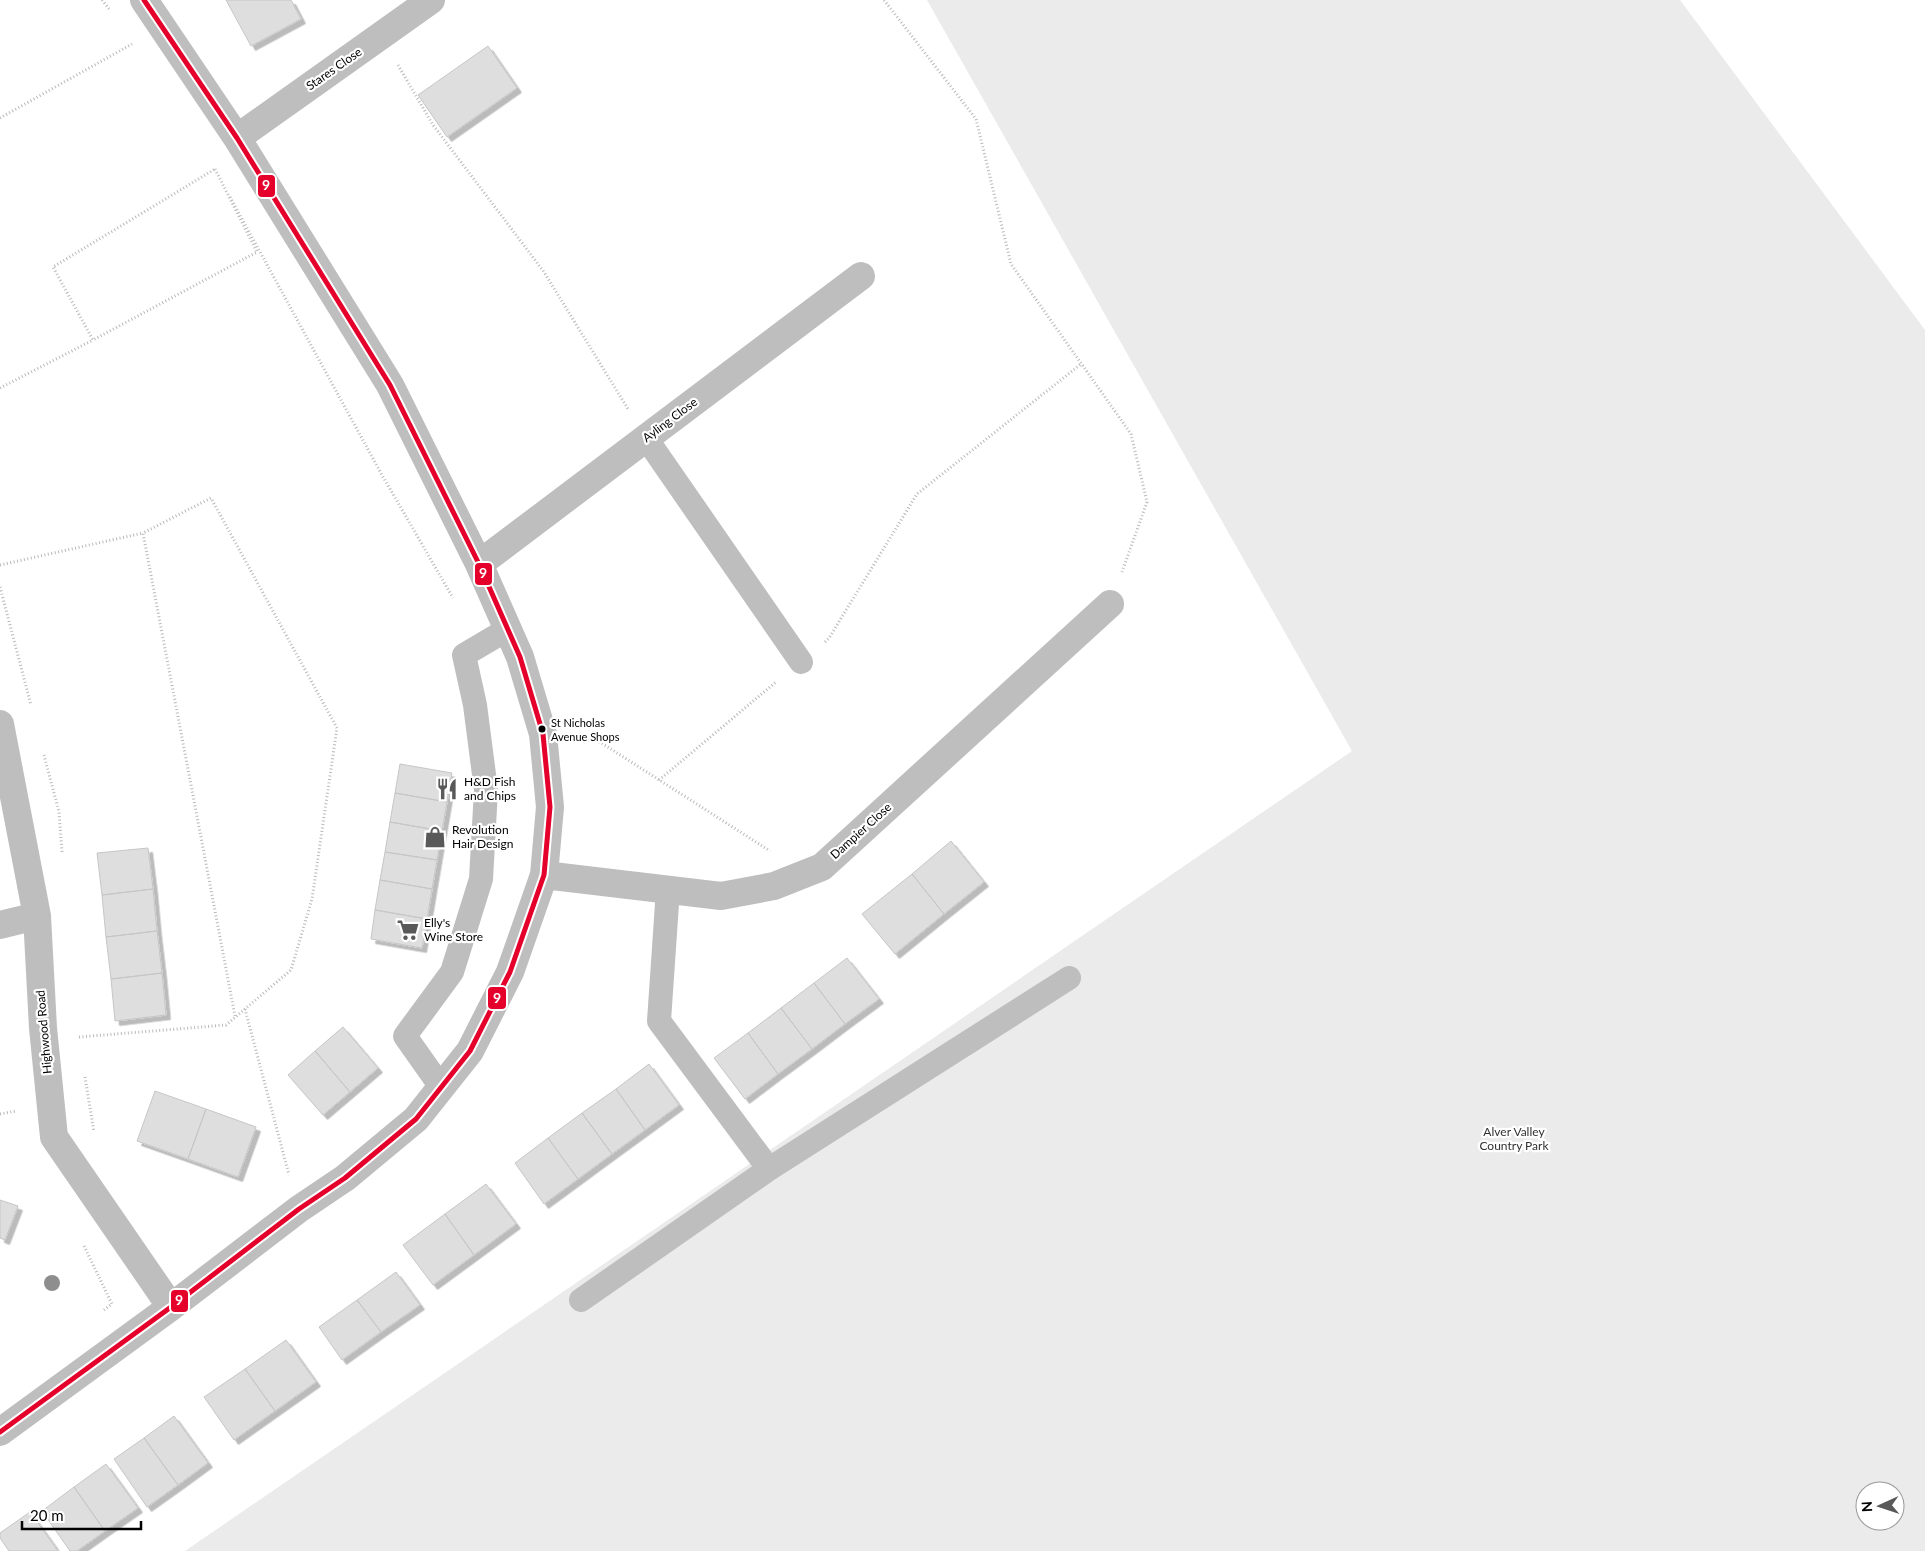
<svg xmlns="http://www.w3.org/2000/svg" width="1925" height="1551" font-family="Lato,sans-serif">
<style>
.park{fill:#ebebeb;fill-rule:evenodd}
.building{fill:#dedede;stroke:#c6c6c6;filter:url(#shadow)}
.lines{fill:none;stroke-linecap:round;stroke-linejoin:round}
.path{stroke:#b9b9b9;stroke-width:3;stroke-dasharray:1 2.5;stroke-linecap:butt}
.service{stroke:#bebebe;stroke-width:24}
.minor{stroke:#bebebe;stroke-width:28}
.bus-1-casing{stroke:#fff;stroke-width:9}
.bus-1{stroke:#e4002b;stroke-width:5}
.tree{fill:#8e8e8e}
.bus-dot{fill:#000;stroke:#fff;stroke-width:2}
.labels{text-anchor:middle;stroke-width:4.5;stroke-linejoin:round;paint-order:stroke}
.bus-label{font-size:11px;fill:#000;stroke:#fff;text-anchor:start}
.street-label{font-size:12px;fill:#000;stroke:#fff}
.poi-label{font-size:12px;fill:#000;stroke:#fff;text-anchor:start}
.park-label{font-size:12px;fill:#313131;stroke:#fff}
.line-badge{stroke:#fff;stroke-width:2}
.badge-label{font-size:14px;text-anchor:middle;font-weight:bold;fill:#fff}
</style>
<defs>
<filter id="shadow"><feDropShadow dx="4.5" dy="4.5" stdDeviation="0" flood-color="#0004"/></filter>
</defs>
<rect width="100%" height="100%" fill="#fff"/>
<path class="park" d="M927,0H1680L1925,330V1551H185L1352,751ZM1865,1491H1895V1521H1865Z"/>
<path class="building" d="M226,0H291L301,19L251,46Z
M488,46L517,88L447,137L418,95Z
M400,764L452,773L447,802L395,793Z
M395,793L447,802L442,831L390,822Z
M390,822L442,831L437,860L385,852Z
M951,841L984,882L944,914L912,874Z
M148,848L153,889L102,895L97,853Z
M385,852L437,860L432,889L380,880Z
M912,874L944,914L895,954L862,914Z
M380,880L432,889L427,919L375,910Z
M153,889L157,931L106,937L102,895Z
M375,910L427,919L422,948L371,939Z
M157,931L162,973L111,979L106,937Z
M847,958L879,999L845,1024L814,983Z
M162,973L166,1015L115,1021L111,979Z
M814,983L845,1024L812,1049L781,1008Z
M781,1008L812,1049L778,1074L748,1033Z
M343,1027L378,1068L350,1092L315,1051Z
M748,1033L778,1074L745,1099L714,1058Z
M315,1051L350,1092L323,1115L288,1075Z
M649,1064L679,1105L645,1130L616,1089Z
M616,1089L645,1130L612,1154L582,1113Z
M155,1091L206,1109L188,1159L137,1141Z
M206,1109L256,1127L238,1177L188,1159Z
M582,1113L612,1154L578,1179L548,1138Z
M548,1138L578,1179L544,1204L515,1163Z
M486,1184L516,1224L474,1255L445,1214Z
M0,1200L18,1206L5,1240L0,1238Z
M445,1214L474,1255L433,1285L403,1245Z
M396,1272L420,1305L381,1332L357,1300Z
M357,1300L381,1332L342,1360L319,1327Z
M286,1340L316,1382L275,1411L245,1369Z
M245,1369L275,1411L234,1440L204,1397Z
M174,1416L208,1463L178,1485L144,1438Z
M144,1438L178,1485L147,1507L114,1459Z
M106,1464L138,1508L105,1531L74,1487Z
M74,1487L105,1531L77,1551H70L42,1511Z
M30,1512L58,1551H9L0,1538V1533Z"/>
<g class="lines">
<path class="path" d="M102,0L109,9
M884,0L976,119L1011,264L1131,434L1147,502L1122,572
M398,65L433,125L544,272L628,409
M0,118L132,44
M215,169L257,252L93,340L53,267Z
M230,197L382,475L453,598
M0,388L93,340
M0,565L143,533
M0,587L31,705
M825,642L829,638L917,494L1081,364
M578,739L600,742L770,851
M44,755L59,812L62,852
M659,780L776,682
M245,1009L289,1175
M79,1037L226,1025L291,970L312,899L337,728L211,498L143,533L235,1016
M85,1077L94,1132
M0,1114L16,1111
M84,1246L112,1304L104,1310"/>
<path class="service" d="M646,438L801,662
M668,889L659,1021L769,1169
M441,1087L405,1036L452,972L481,879L486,790L475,705L464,655L508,629
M581,1300L769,1169L1069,978"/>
<path class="minor" d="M237,138L431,0
M479,564L861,276
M0,724L37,916L43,1028L54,1137L171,1307
M544,875L721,896L774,886L822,867L1110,604
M0,925L37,916
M0,1432L171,1307L299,1209L345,1178L416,1119L470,1051L510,972L544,875L550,807L543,734L520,657L479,564L390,385L237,138L144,0"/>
<g class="bus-1-casing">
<path id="bus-1" d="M0,1432L171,1307L299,1209L345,1178L416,1119L470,1051L510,972L544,875L550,807L543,734L520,657L479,564L390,385L237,138L144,0"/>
</g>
<use href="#bus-1" class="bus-1"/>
</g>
<circle class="tree" cx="52" cy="1283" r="8"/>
<defs>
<g id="restaurant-bare" transform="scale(1.725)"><path d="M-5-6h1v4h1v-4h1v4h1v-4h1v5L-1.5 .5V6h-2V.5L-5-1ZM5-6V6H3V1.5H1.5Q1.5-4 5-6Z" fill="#595959" stroke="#fff" stroke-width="2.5" paint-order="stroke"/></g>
<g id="shop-bare" transform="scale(1.725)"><path d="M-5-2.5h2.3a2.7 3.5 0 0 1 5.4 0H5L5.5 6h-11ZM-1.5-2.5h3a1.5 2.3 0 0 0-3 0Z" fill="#595959" stroke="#fff" stroke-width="2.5" paint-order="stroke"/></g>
<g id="supermarket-bare" transform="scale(1.725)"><path d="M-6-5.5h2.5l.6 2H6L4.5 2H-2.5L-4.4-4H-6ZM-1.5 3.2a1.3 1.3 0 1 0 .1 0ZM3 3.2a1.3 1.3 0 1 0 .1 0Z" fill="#595959" stroke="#fff" stroke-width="2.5" paint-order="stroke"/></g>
</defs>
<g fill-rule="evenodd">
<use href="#restaurant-bare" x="447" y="789"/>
<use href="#shop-bare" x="435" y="837"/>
<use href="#supermarket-bare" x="408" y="930"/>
</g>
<circle class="bus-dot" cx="542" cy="729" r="4.5"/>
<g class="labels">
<g class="bus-label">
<text x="551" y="727">St Nicholas<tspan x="551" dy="14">Avenue Shops</tspan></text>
</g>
<g class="street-label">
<text transform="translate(334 69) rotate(-35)" y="4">Stares Close</text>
<text transform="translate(670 420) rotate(-37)" y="4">Ayling Close</text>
<text transform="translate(861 831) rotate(-42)" y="4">Dampier Close</text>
<text transform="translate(44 1032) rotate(-95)" y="4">Highwood Road</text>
</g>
<g class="poi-label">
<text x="464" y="786">H&amp;D Fish<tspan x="464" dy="14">and Chips</tspan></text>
<text x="452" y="834">Revolution<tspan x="452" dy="14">Hair Design</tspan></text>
<text x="424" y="927">Elly's<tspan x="424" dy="14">Wine Store</tspan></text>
</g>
<g class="park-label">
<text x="1514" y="1136">Alver Valley<tspan x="1514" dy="14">Country Park</tspan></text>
</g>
</g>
<g class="line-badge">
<rect x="257" y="174" width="19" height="24" rx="5" fill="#e4002b"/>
<rect x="474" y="562" width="19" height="24" rx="5" fill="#e4002b"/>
<rect x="487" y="986" width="20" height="24" rx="5" fill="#e4002b"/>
<rect x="170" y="1289" width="19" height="24" rx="5" fill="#e4002b"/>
</g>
<g class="badge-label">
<text x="266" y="190">9</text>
<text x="483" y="578">9</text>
<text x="497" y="1003">9</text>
<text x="179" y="1305">9</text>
</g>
<g transform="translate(1880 1506) rotate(267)"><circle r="24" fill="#ffffff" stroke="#999999"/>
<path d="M0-4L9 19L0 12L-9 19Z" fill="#595959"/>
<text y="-8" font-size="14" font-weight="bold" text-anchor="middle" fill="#000000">N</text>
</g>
<path d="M22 1521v8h119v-8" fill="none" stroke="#000000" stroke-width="2.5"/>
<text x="30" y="1521" font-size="15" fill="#000000" stroke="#ffffff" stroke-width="4" paint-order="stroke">20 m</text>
</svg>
